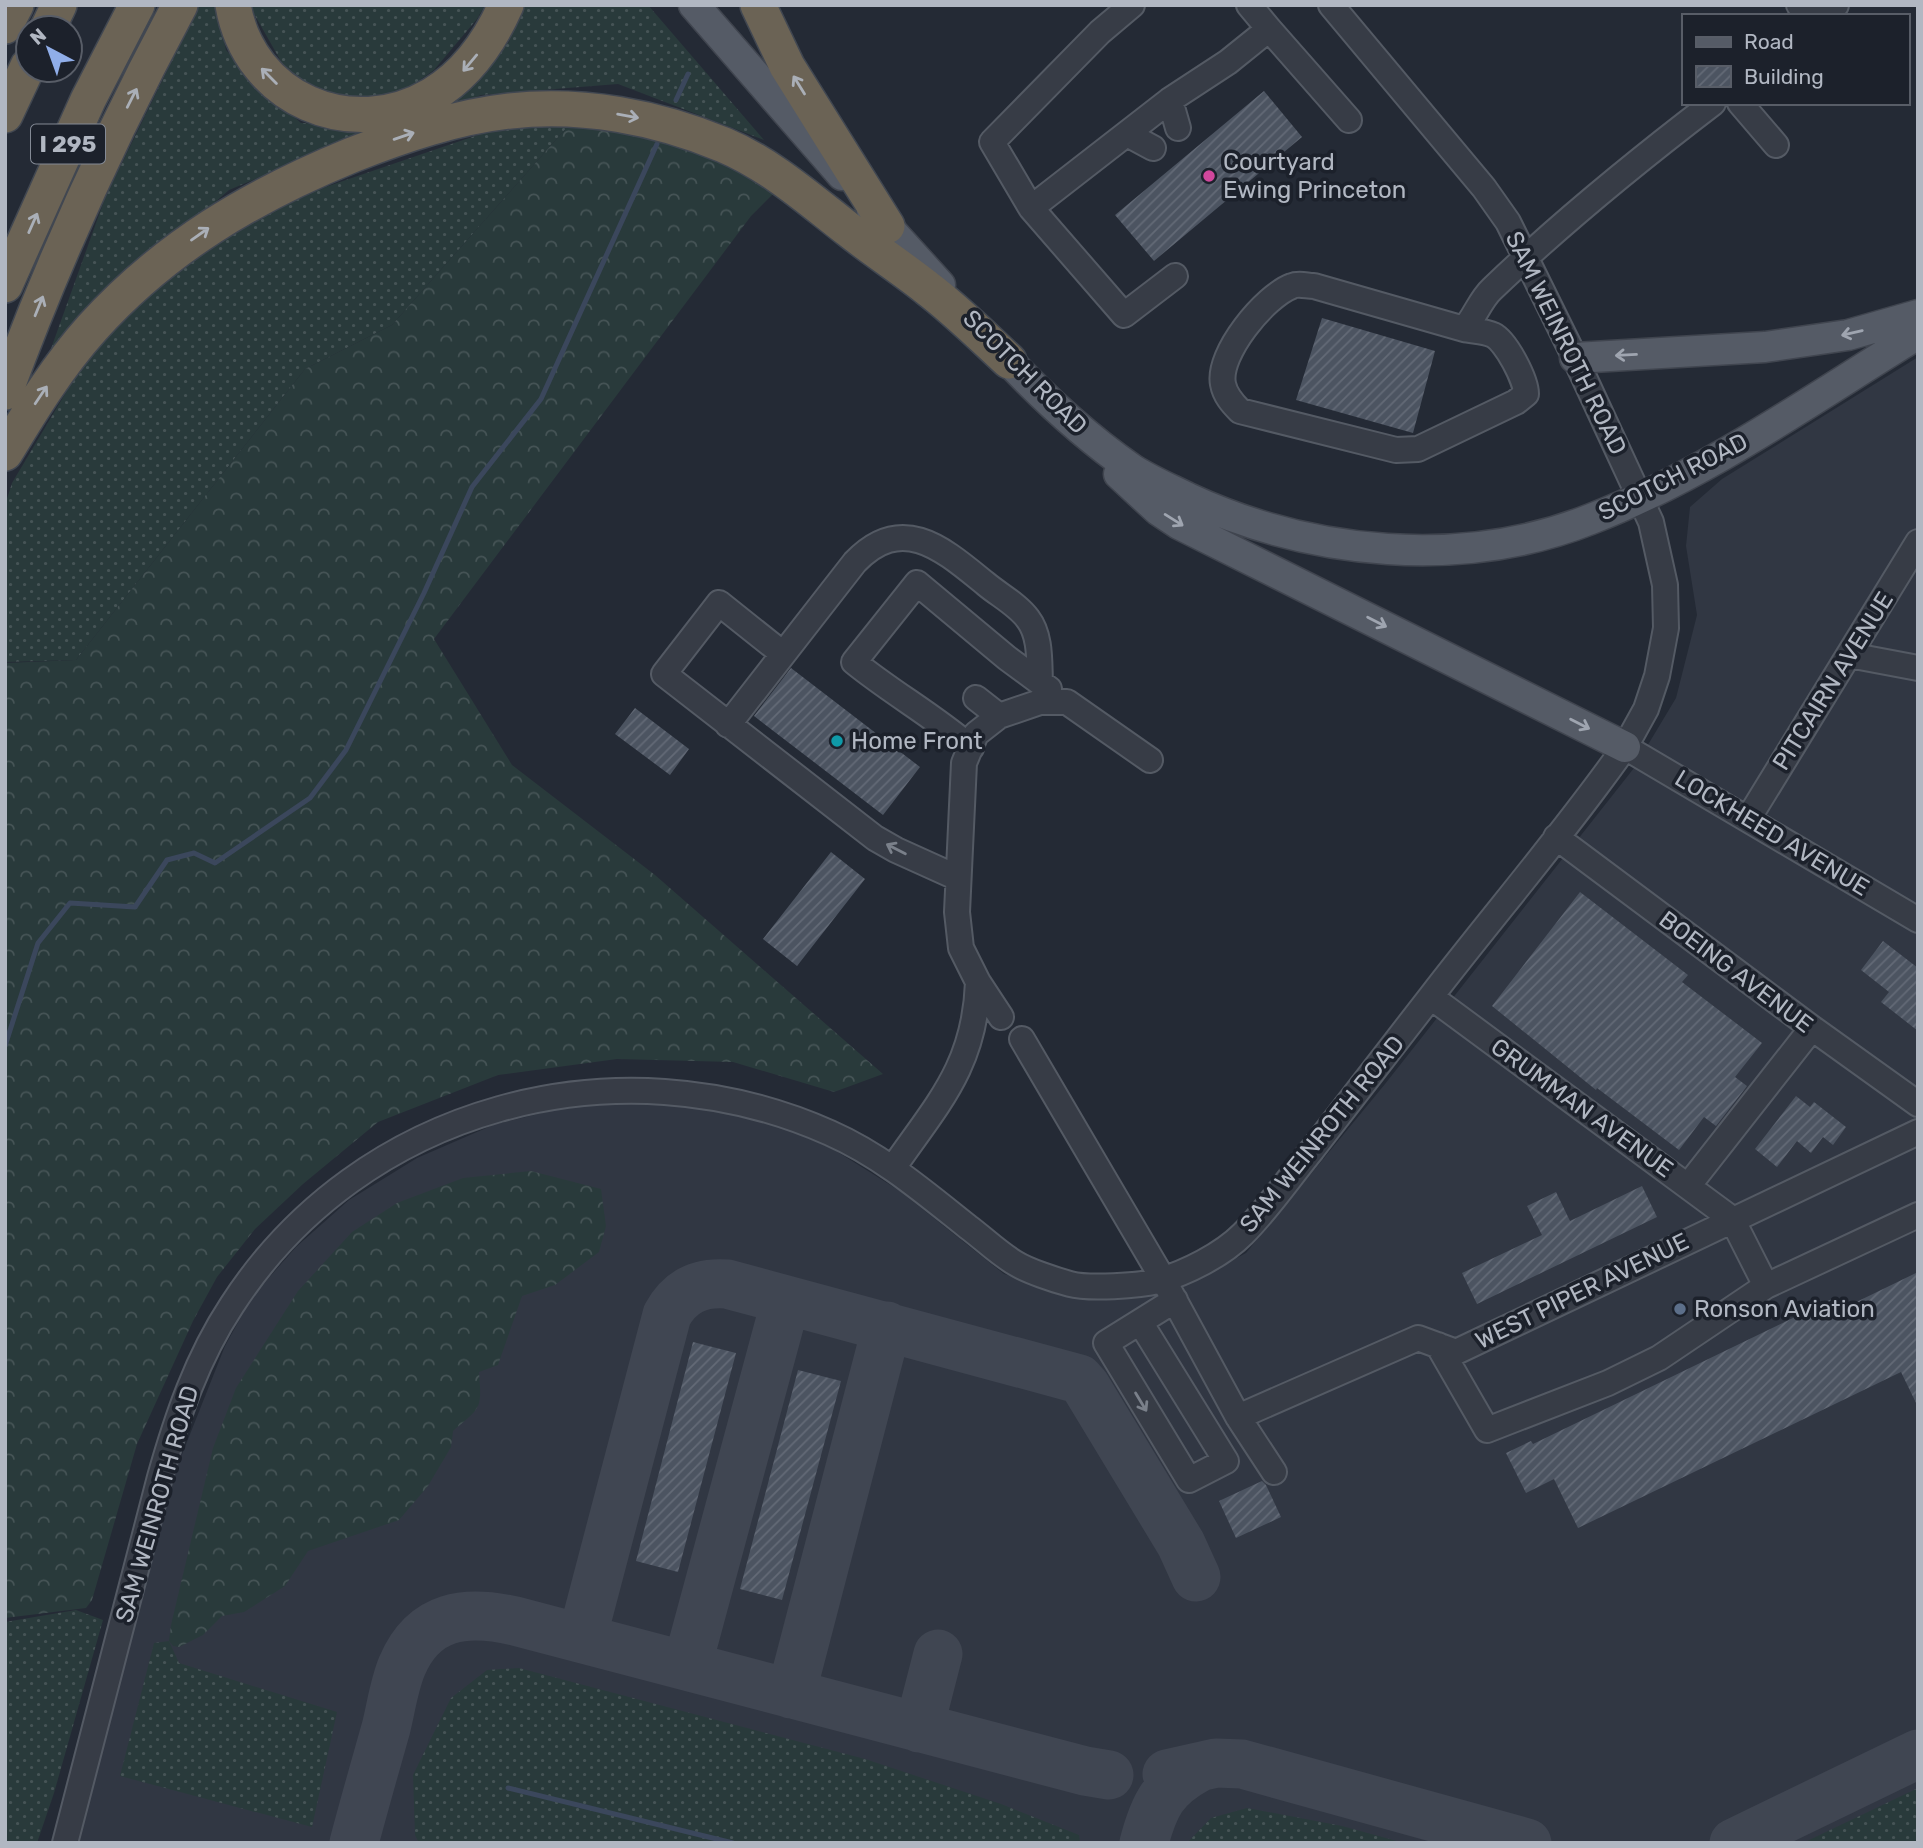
<svg xmlns="http://www.w3.org/2000/svg" width="1923" height="1848" font-family="Rubik,sans-serif">
<style>
.airport{fill:#313743}
.grass{fill:url(#grass-dots)}
.forest{fill:url(#forest-crowns)}
.lines{fill:none;stroke-linecap:round;stroke-linejoin:round}
.stream{stroke:#3b475c;stroke-width:5}
.taxiway{stroke:#404652;stroke-width:49}
.building{fill:url(#building-hatch)}
.minor-casing{stroke:#545a64;stroke-width:28}
.major-casing{stroke:#40454f;stroke-width:33}
.highway-casing{stroke:#414751;stroke-width:38}
.minor{stroke:#373c46;stroke-width:24}
.major{stroke:#555b66;stroke-width:30}
.highway{stroke:#6b6355;stroke-width:35}
.oneway{stroke:#aaafb7}
.oneway2{stroke:#9fa5b0}
.oneway3{stroke:#7a808a}
.hotel-dot{fill:#d1479c;stroke:#1c212b;stroke-width:2.5}
.culture-dot{fill:#0f9aa8;stroke:#1c212b;stroke-width:2.5}
.service-dot{fill:#5c6f8a;stroke:#1c212b;stroke-width:2.5}
.labels{text-anchor:middle;stroke-width:7;stroke-linejoin:round;paint-order:stroke}
.shield{fill:#1c212b;stroke:#848a95;stroke-width:2}
.shield-label{font-size:23px;font-weight:bold;fill:#b1b7c2}
.poi-label{font-size:24px;fill:#b1b7c2;stroke:#1c212b;text-anchor:start}
.street-label{font-size:24px;fill:#b1b7c2;stroke:#1c212b}
</style>
<defs>
<pattern id="grass-dots" width="8" height="8" patternUnits="userSpaceOnUse" patternTransform="scale(1.75)"><rect width="8" height="8" fill="#293a3b"/><path d="M2 2h.1M6 6h.1" fill="none" stroke="#465456" stroke-width="1.8" stroke-linecap="round"/></pattern>
<pattern id="forest-crowns" width="20" height="18" patternUnits="userSpaceOnUse" patternTransform="scale(1.75)"><rect width="20" height="18" fill="#293a3b"/><path d="M2 6a3 3 0 1 1 6 0M12 15a3 3 0 1 1 6 0" fill="none" stroke="#465456"/></pattern>
<pattern id="building-hatch" width="6" height="6" patternUnits="userSpaceOnUse" patternTransform="scale(1.75)"><rect width="6" height="6" fill="#4c5461"/><path d="M-1 1l2-2M0 6l6-6M5 7l2-2" fill="none" stroke="#636a76"/></pattern>
</defs>
<rect width="100%" height="100%" fill="#242a35"/>
<path class="airport" d="M1918,357V1843H77L173,1477L225,1346L252,1297L296,1247L349,1200L417,1158L493,1125L563,1108L631,1101L698,1107L767,1121L833,1149L900,1191L1004,1274L1079,1297L1129,1294L1193,1281L1246,1253L1385,1084L1634,768L1676,698L1697,615L1686,546L1690,507L1722,479Z"/>
<path class="grass" d="M199,5H216L226,50L260,86L301,123L380,127L229,190L106,298L48,357L105,198Z
M249,5H485L477,19L434,70L393,99L337,100L287,72Z
M521,5H648L764,140L618,84L481,95L424,118L509,42Z
M513,123L569,125L392,325L305,369L76,660L5,662V505L12,483L106,325L258,210Z
M76,1610L103,1620L54,1793L37,1843H5V1622Z
M169,1641L179,1663L337,1712L312,1827L120,1776L154,1643Z
M519,1668L865,1759L1001,1804L1079,1835L1080,1843H419L415,1835L413,1775L451,1698L487,1670Z
M1918,1788V1843H1803L1805,1842Z
M1247,1808L1342,1826L1404,1843H1187L1211,1818Z"/>
<path class="forest" d="M569,125L660,131L779,188L751,216L434,639L512,765L655,875L883,1074L834,1092L733,1062L617,1059L498,1075L378,1122L303,1184L255,1229L217,1277L193,1321L137,1444L92,1600L86,1608L5,1618V663L76,660L305,369L392,325Z
M531,1171L601,1189L606,1226L599,1252L555,1285L522,1296L498,1365L479,1372C482,1410 481,1407 453,1431L451,1447L428,1486L399,1520L308,1551L285,1586L244,1612L222,1616L203,1635L179,1647L173,1646L169,1641L171,1625L213,1448L236,1388L298,1291L352,1232L397,1203L463,1178Z"/>
<g class="lines">
<path class="stream" d="M676,100L688,74
M5,1046L38,943L70,903L135,907L167,860L194,853L215,863L310,798L346,750L424,593L472,487L541,399L657,144
M508,1788L733,1843"/>
<path class="taxiway" d="M582,1638L667,1315C680,1291 700,1282 727,1284L1079,1379L1086,1387L1181,1544L1196,1577
M687,1666L786,1300
M791,1694L887,1326
M919,1728L938,1654
M1167,1774L1216,1763L1242,1764L1527,1843
M354,1843C364,1805 375,1767 386,1728C391,1708 394,1685 402,1666C424,1614 466,1610 515,1621L1085,1771L1109,1775
M1144,1843C1154,1805 1163,1787 1198,1768
M1734,1843L1918,1754"/>
</g>
<path class="building" d="M1264,91L1302,137L1154,261L1115,215Z
M1322,318L1435,351L1413,433L1296,400Z
M791,668L920,767L883,815L754,716Z
M635,708L689,749L670,775L615,734Z
M831,852L865,879L797,966L763,939Z
M1580,892L1688,975L1682,982L1762,1043L1735,1077L1747,1086L1716,1126L1704,1117L1679,1150L1597,1088L1596,1090L1492,1006Z
M1883,941L1918,968V1031L1881,1002L1889,992L1861,970Z
M1796,1096L1810,1107L1814,1102L1846,1127L1833,1145L1823,1137L1811,1153L1797,1141L1777,1167L1755,1149Z
M1642,1186L1657,1217L1477,1304L1462,1273L1542,1235L1527,1206L1556,1192L1570,1221Z
M1918,1272V1407L1901,1372L1578,1528L1554,1479L1526,1493L1506,1453L1531,1441L1533,1444L1836,1297L1842,1309Z
M693,1342L736,1353L678,1572L636,1561Z
M798,1370L841,1381L782,1600L740,1589Z
M1262,1481L1266,1485L1281,1517L1236,1538L1219,1501Z"/>
<g class="lines">
<g class="minor-casing">
<path id="minor" d="M1132,5L1100,32L992,142L1031,208L1124,315L1175,276
M1799,5L1807,16
M1823,16L1836,5
M1269,29L1349,120
M1170,100L1178,128
M1740,103L1776,145
M1127,134L1153,148
M1031,208L1170,100L1228,62L1269,29L1249,5
M1464,329C1473,331 1485,331 1493,335C1506,341 1526,380 1526,394L1516,402L1418,449L1396,450L1240,411C1232,403 1225,395 1223,384C1217,354 1265,296 1292,286C1299,283 1307,286 1314,286L1464,329C1475,317 1480,300 1492,289C1561,223 1637,161 1713,103
M783,654L719,603L664,674L875,838L896,850L958,878
M1849,655L1918,668
M976,698L999,716
M728,725L855,562C903,512 944,550 986,584C999,595 1018,605 1028,619C1041,636 1039,662 1040,682
M1625,747L1918,920
M971,748C934,716 892,693 854,662L917,583L1007,658L1049,689
M1748,819L1918,542
M1556,837L1812,1028L1918,1104
M1431,997L1732,1219L1766,1286L1659,1358L1608,1383L1487,1430L1438,1345
M1001,1017L978,982L961,948L957,912L964,763L976,734L999,716L1040,702H1067L1150,760
M1022,1039L1163,1279L1238,1417L1274,1472
M893,1168C938,1103 975,1066 978,982
M1688,1186L1812,1028
M1766,1286L1918,1215
M1140,1322L1226,1461L1189,1480L1106,1343L1175,1300
M1238,1417L1418,1338L1456,1352L1918,1132
M65,1843L160,1477C177,1417 197,1358 232,1305C360,1107 617,1038 830,1133C882,1156 924,1192 968,1227C983,1238 998,1253 1015,1263C1028,1271 1055,1280 1070,1284C1088,1289 1139,1286 1158,1281C1186,1273 1222,1255 1243,1234C1268,1209 1289,1178 1312,1150C1352,1099 1392,1047 1432,995C1496,912 1565,832 1625,747L1646,709L1657,676L1666,628L1665,585L1651,522L1575,358L1508,222L1484,188L1331,5"/>
</g>
<g class="major-casing">
<path id="major" d="M694,5L842,175
M872,210L940,285
M994,345C1036,391 1080,433 1132,469C1149,480 1170,489 1188,498C1311,555 1463,570 1591,519C1707,474 1812,399 1918,334
M1575,358L1765,347L1848,335L1918,315
M1119,474L1158,510L1179,524L1625,747"/>
</g>
<g class="highway-casing">
<path id="highway" d="M233,5C249,99 351,143 432,95C466,75 490,41 506,5
M758,5L787,66L887,226
M5,26L16,5
M48,28L59,5
M5,115L28,66
M5,285L88,100L137,5
M5,392C54,259 113,130 180,5
M5,453C31,410 58,366 92,328C165,247 252,196 352,155C403,135 456,117 510,111C582,103 657,117 724,145C771,165 809,199 849,230C874,250 902,268 927,288C956,310 982,336 1009,361"/>
</g>
<use href="#minor" class="minor"/>
<use href="#major" class="major"/>
<use href="#highway" class="highway"/>
</g>
<defs><path id="oneway-shaft" d="M-6 0H5M1.5-3L5.5 0L1.5 3" fill="none" stroke-width="1.6" stroke-linecap="round" stroke-linejoin="round" transform="scale(1.75)"/></defs>
<g class="oneway">
<use href="#oneway-shaft" transform="translate(470 63) rotate(130)"/>
<use href="#oneway-shaft" transform="translate(269 76) rotate(-135)"/>
<use href="#oneway-shaft" transform="translate(799 85) rotate(-122)"/>
<use href="#oneway-shaft" transform="translate(132 98) rotate(-63)"/>
<use href="#oneway-shaft" transform="translate(628 116) rotate(10)"/>
<use href="#oneway-shaft" transform="translate(404 136) rotate(-19)"/>
<use href="#oneway-shaft" transform="translate(33 223) rotate(-66)"/>
<use href="#oneway-shaft" transform="translate(200 234) rotate(-35)"/>
<use href="#oneway-shaft" transform="translate(39 306) rotate(-68)"/>
<use href="#oneway-shaft" transform="translate(41 395) rotate(-56)"/>
</g>
<g class="oneway2">
<use href="#oneway-shaft" transform="translate(1852 333) rotate(167)"/>
<use href="#oneway-shaft" transform="translate(1626 355) rotate(177)"/>
<use href="#oneway-shaft" transform="translate(1174 520) rotate(32)"/>
<use href="#oneway-shaft" transform="translate(1377 622) rotate(27)"/>
<use href="#oneway-shaft" transform="translate(1580 724) rotate(27)"/>
</g>
<g class="oneway3">
<use href="#oneway-shaft" transform="translate(896 849) rotate(-153)"/>
<use href="#oneway-shaft" transform="translate(1141 1402) rotate(59)"/>
</g>
<circle class="hotel-dot" cx="1209" cy="176" r="7"/>
<circle class="culture-dot" cx="837" cy="741" r="7"/>
<circle class="service-dot" cx="1680" cy="1309" r="7"/>
<g class="labels">
<rect class="shield" x="31" y="124.5" width="74" height="39" rx="5"/>
<g class="shield-label">
<text x="68" y="152">I 295</text>
</g>
<g class="poi-label">
<text x="1223" y="170">Courtyard<tspan x="1223" dy="28">Ewing Princeton</tspan></text>
<text x="851" y="749">Home Front</text>
<text x="1694" y="1317">Ronson Aviation</text>
</g>
<g class="street-label">
<text transform="translate(1566 343) rotate(64)" y="8">SAM WEINROTH ROAD</text>
<text transform="translate(1025 372) rotate(45)" y="8">SCOTCH ROAD</text>
<text transform="translate(1673 477) rotate(-27)" y="8">SCOTCH ROAD</text>
<text transform="translate(1833 681) rotate(-58)" y="8">PITCAIRN AVENUE</text>
<text transform="translate(1772 833) rotate(31)" y="8">LOCKHEED AVENUE</text>
<text transform="translate(1736 972) rotate(37)" y="8">BOEING AVENUE</text>
<text transform="translate(1582 1108) rotate(36)" y="8">GRUMMAN AVENUE</text>
<text transform="translate(1322 1134) rotate(-51)" y="8">SAM WEINROTH ROAD</text>
<text transform="translate(1582 1291) rotate(-26)" y="8">WEST PIPER AVENUE</text>
<text transform="translate(157 1504) rotate(-74)" y="8">SAM WEINROTH ROAD</text>
</g>
</g>
<rect width="1923" height="1848" fill="none" stroke="#b1b7c2" stroke-width="14"/>
<rect x="1682" y="14" width="228" height="91" fill="#1c212b" stroke="#585d67" stroke-width="2"/>
<rect x="1696" y="37" width="35" height="10" fill="#555b66" stroke="#585d67" stroke-width="2"/>
<text x="1744" y="49" font-size="21" fill="#b1b7c2">Road</text>
<rect x="1696" y="66" width="35" height="21" fill="url(#building-hatch)" stroke="#585d67" stroke-width="2"/>
<text x="1744" y="84" font-size="21" fill="#b1b7c2">Building</text>
<g transform="translate(49 49) rotate(319)"><circle r="33" fill="#1c212b" stroke="#585d67" stroke-width="2"/>
<path d="M0-5L12 26L0 18L-12 26Z" fill="#90aee9"/>
<text y="-10" font-size="19" font-weight="bold" text-anchor="middle" fill="#b1b7c2">N</text>
</g>
</svg>
